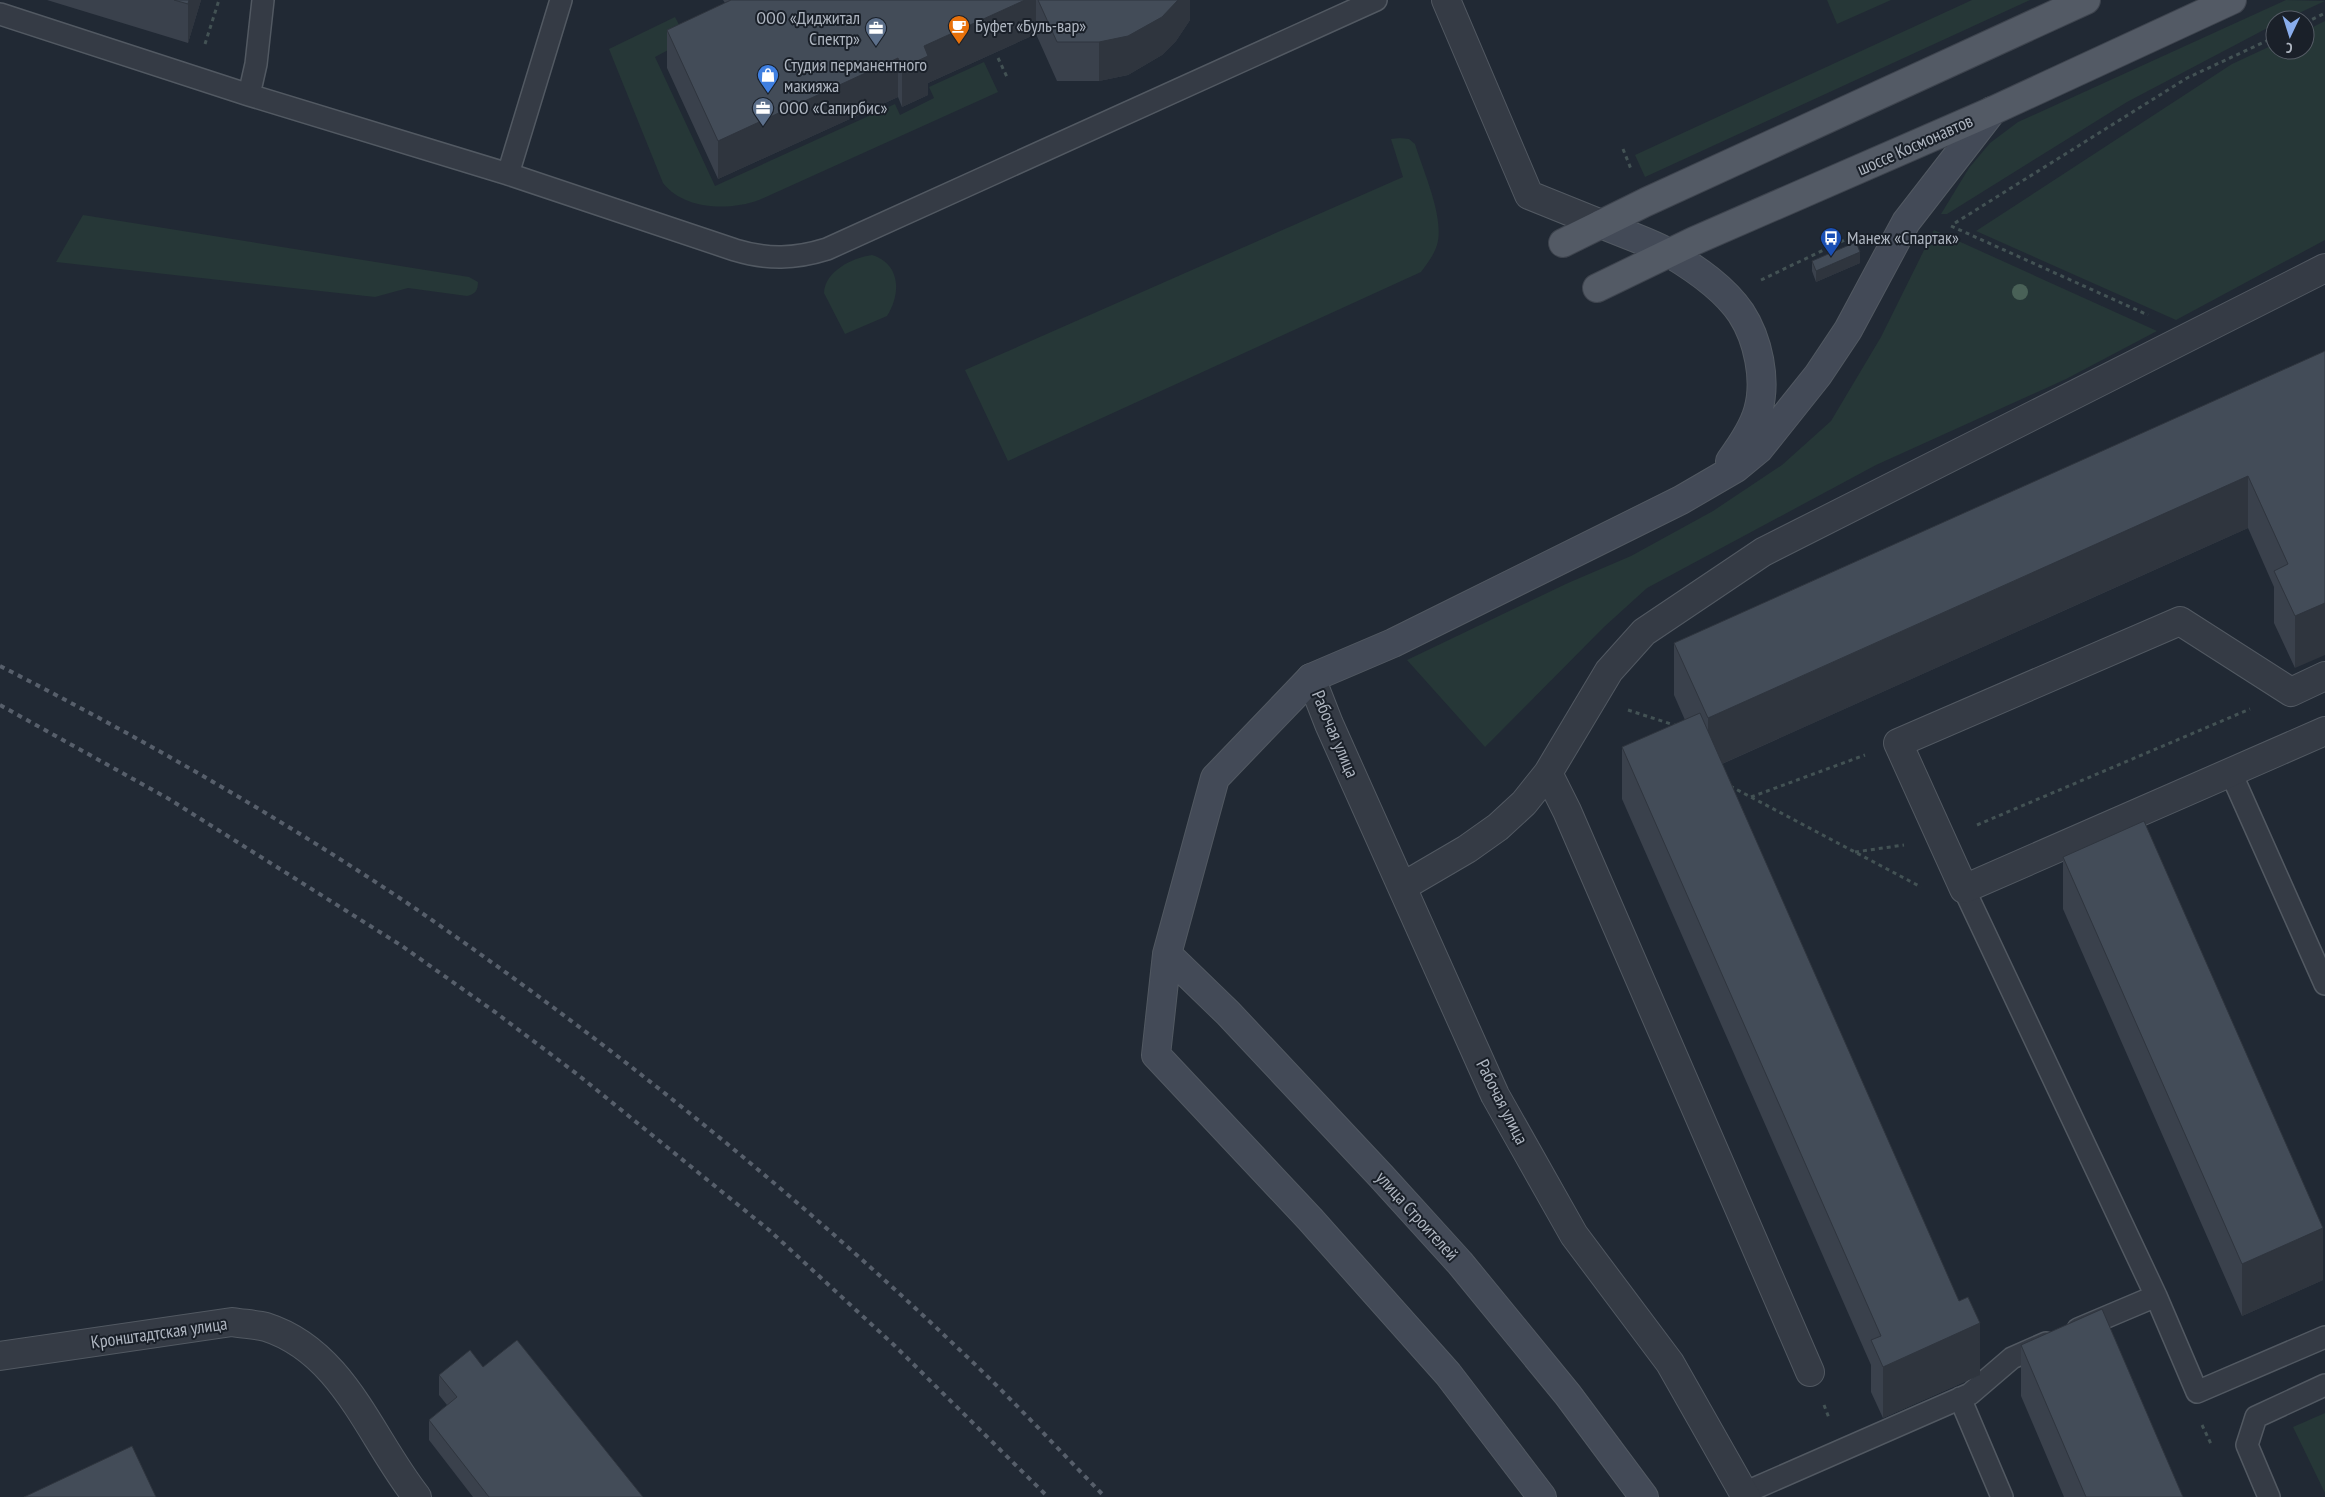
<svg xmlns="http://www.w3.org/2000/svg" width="2325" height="1497" font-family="'PT Sans Narrow',sans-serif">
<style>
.green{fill:#263737}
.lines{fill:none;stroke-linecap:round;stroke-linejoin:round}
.service-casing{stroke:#525962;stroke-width:24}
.minor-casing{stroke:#525962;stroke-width:30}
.secondary-casing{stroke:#525962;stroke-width:30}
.primary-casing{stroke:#3e444e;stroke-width:30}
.path{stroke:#435254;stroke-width:3;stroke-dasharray:4 4;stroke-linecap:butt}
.service{stroke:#353b45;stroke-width:21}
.minor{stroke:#353b45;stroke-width:28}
.secondary{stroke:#434a57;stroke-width:28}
.primary{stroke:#535a65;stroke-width:28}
.rail{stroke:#575f6b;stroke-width:4;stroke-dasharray:5 5;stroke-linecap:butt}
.tree{fill:#496157}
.wall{fill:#3a414c}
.shaded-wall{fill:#2f353e}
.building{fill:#434c58;stroke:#2f353e}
.labels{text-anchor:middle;stroke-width:4;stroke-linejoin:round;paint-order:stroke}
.poi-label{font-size:18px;fill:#afb6c1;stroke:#1a2029;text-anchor:start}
.street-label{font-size:18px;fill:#afb6c1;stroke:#1a2029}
</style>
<rect width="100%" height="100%" fill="#212934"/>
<path class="green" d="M1827,0H1891L1837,24Z
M1972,0H2030L1645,177L1635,155Z
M2286,0L2325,1L2284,20H2275V24L2127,102L1947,214H1941L1969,168L1990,143L2018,122Z
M675,17L687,40L655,57L715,186L895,104L900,115L934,98L929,87L984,62L998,92L759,200C729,211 684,210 663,183L609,49Z
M2325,21V240L2176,320L1976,231L2232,64L2275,44V50H2305V31Z
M1400,138L1409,139L1415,144C1423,171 1445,218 1437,245C1434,255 1427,264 1421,272L1008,461L965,370L1403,177L1391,139Z
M83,215L469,277L478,282C478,291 475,294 467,296L408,288L375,297L56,262Z
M1934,230L2157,331L2066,379L1876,465L1647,588L1604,627L1485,747L1407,660L1568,583L1631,556L1713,511L1782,465L1831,421L1881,337Z
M872,255C901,264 901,294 887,316L845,334L824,293C825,271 852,258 872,255Z
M2325,1413V1493L2293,1427Z"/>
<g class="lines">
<g class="service-casing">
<path id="service" d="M0,14L249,95L508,174L735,250C768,260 795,259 827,249L1376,0
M249,95L256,64L263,0
M508,174L561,0
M2231,773L2325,984
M1964,889L2156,1296L2197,1392L2325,1337
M2078,1329L2156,1296
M1960,1398L2002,1497
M1744,1493L1970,1394L2012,1358L2046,1343
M2269,1497L2247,1445L2256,1417L2325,1385"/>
</g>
<g class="minor-casing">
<path id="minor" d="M1446,0L1529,195L1601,224
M2325,676L2291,692L2180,621L1898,743L1964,889L2325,731
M1311,678L1329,724L1495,1095L1574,1235L1670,1363L1746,1497
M1548,773L1567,811L1810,1372
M1402,887L1467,849L1498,827L1524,803L1548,773L1609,671L1644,632L1763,552L2325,268
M0,1356L232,1322C243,1324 255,1324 266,1327C344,1352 370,1438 417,1497"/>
</g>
<g class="secondary-casing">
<path id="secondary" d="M1601,224C1624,234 1650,242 1671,254C1696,269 1724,288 1741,313C1758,339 1767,380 1758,411C1753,429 1741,446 1730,461
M1167,954L1228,1013L1381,1176L1460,1263L1568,1395L1644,1497
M1542,1497L1448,1374L1310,1219L1156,1055L1167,954L1215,778L1311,678L1393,643L1681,500L1736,468L1759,449L1818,375L1848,330L1906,222L1992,111"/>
</g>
<g class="primary-casing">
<path id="primary" d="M1563,243L1646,202L2086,0
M1597,288L1694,241L1992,111L2232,0"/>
</g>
<path class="path" d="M2305,23L2325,13
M205,44L219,0
M998,58L1007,77
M1623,149L1631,169
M1955,223L2187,78L2275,37
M1951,226L2148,315
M1761,280L1855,235
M1628,710L1677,726
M1730,786L1921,887
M1751,797L1865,755
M1977,825L2250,709
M1855,852L1904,845
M1824,1405L1829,1418
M2202,1425L2212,1446"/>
<use href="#service" class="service"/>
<use href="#minor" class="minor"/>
<use href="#secondary" class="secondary"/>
<use href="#primary" class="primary"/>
<path class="rail" d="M0,666C143,739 283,819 416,909C609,1042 793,1191 963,1353C1012,1399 1058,1449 1105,1497
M0,705L169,799L402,946L495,1012L577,1074L769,1230L895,1346L1048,1497"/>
</g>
<circle class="tree" cx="2020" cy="292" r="8"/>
<path class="wall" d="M47,0H201L188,43Z
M723,0H1190V20L1176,41L1162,55L1128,75L1099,81H1057L1036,34L928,83V95L902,107L898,97L718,179L667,68V30L725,3Z
M1812,261L1860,263L1816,282L1812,271Z
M2325,351L2295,668L2274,623V587L2248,528L1722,764L1980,1375L1883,1418L1871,1392V1365L1622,799V747L1685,720L1674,695V643Z
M2063,857L2323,1280L2242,1316L2063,909Z
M2021,1345L2183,1497H2064L2021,1396Z
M483,1367L643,1497H473L429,1440V1420L447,1405L439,1395V1375Z"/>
<path class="shaded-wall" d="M189,0H201L188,43V4Z
M1025,0H1036V34L928,83V95L902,107V68L924,46Z
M1178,0H1190V20L1176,41L1162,55L1128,75L1099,81V42Z
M898,58V97L718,179V141Z
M1860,252V263L1816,282V271Z
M2248,476V528L1708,770V718Z
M2325,603V655L2295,668V616Z
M2323,1228V1280L2242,1316V1264Z
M1980,1323V1375L1883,1418V1367Z"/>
<path class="building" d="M174,0H189L188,4Z
M731,0H1025L924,46L928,56L902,68L898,58L718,141L667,30Z
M1038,0H1178L1162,17L1128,36L1099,42H1057Z
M1856,242L1860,252L1816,271L1812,261Z
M2325,351V603L2295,616L2274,571L2288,564L2248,476L1708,718L1674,643Z
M1700,713L1959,1301L1968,1297L1980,1323L1883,1367L1871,1340L1881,1336L1622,747Z
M2144,821L2323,1228L2242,1264L2063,857Z
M2102,1309L2183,1497H2086L2021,1345Z
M517,1340L643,1497H489L429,1420L457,1397L439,1375L470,1350L483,1367Z
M132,1446L156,1497H24Z"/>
<defs>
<g id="cafe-pin" transform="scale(1.125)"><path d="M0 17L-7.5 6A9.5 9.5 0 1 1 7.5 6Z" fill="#e8710a" stroke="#1a2029"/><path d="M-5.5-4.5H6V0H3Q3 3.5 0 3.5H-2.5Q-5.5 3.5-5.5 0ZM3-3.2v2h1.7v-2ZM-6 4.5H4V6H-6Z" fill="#fff"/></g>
<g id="office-pin" transform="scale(1.125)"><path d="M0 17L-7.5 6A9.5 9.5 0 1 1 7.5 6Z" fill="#5c6f8a" stroke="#1a2029"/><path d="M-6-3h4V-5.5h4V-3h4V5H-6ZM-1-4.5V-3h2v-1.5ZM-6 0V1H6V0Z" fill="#fff"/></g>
<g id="shop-pin" transform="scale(1.125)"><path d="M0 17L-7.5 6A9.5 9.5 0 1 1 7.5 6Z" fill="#3f7fe0" stroke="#1a2029"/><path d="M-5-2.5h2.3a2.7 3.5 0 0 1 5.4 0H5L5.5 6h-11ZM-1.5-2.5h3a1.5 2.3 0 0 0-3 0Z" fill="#fff"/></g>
<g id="bus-pin" transform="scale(1.125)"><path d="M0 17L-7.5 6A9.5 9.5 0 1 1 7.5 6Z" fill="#1a4fb4" stroke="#1a2029"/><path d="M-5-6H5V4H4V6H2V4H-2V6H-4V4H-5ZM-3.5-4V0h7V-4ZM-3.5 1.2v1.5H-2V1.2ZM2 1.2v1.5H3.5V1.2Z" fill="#fff"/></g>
</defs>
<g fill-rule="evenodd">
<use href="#cafe-pin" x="959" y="26"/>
<use href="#office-pin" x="876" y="28"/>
<use href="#shop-pin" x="768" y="75"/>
<use href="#office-pin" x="763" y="108"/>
<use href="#bus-pin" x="1831" y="238"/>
</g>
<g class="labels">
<g class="poi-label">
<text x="860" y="24" text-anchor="end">ООО «Диджитал<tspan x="860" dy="21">Спектр»</tspan></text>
<text x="975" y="32">Буфет «Буль-вар»</text>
<text x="784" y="71">Студия перманентного<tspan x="784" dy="21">макияжа</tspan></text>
<text x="779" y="114">ООО «Сапирбис»</text>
<text x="1847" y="244">Манеж «Спартак»</text>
</g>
<g class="street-label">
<text transform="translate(1915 145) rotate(-24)" y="6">шоссе Космонавтов</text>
<text transform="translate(1335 734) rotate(67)" y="6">Рабочая улица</text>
<text transform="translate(1502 1102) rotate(63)" y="6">Рабочая улица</text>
<text transform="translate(1417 1216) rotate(48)" y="6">улица Строителей</text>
<text transform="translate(159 1333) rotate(-8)" y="6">Кронштадтская улица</text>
</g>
</g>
<g transform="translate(2290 35) rotate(184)"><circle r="24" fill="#1a2029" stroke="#565c66"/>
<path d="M0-4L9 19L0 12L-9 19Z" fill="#89adec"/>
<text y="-8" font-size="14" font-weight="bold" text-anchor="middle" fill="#afb6c1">С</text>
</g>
</svg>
